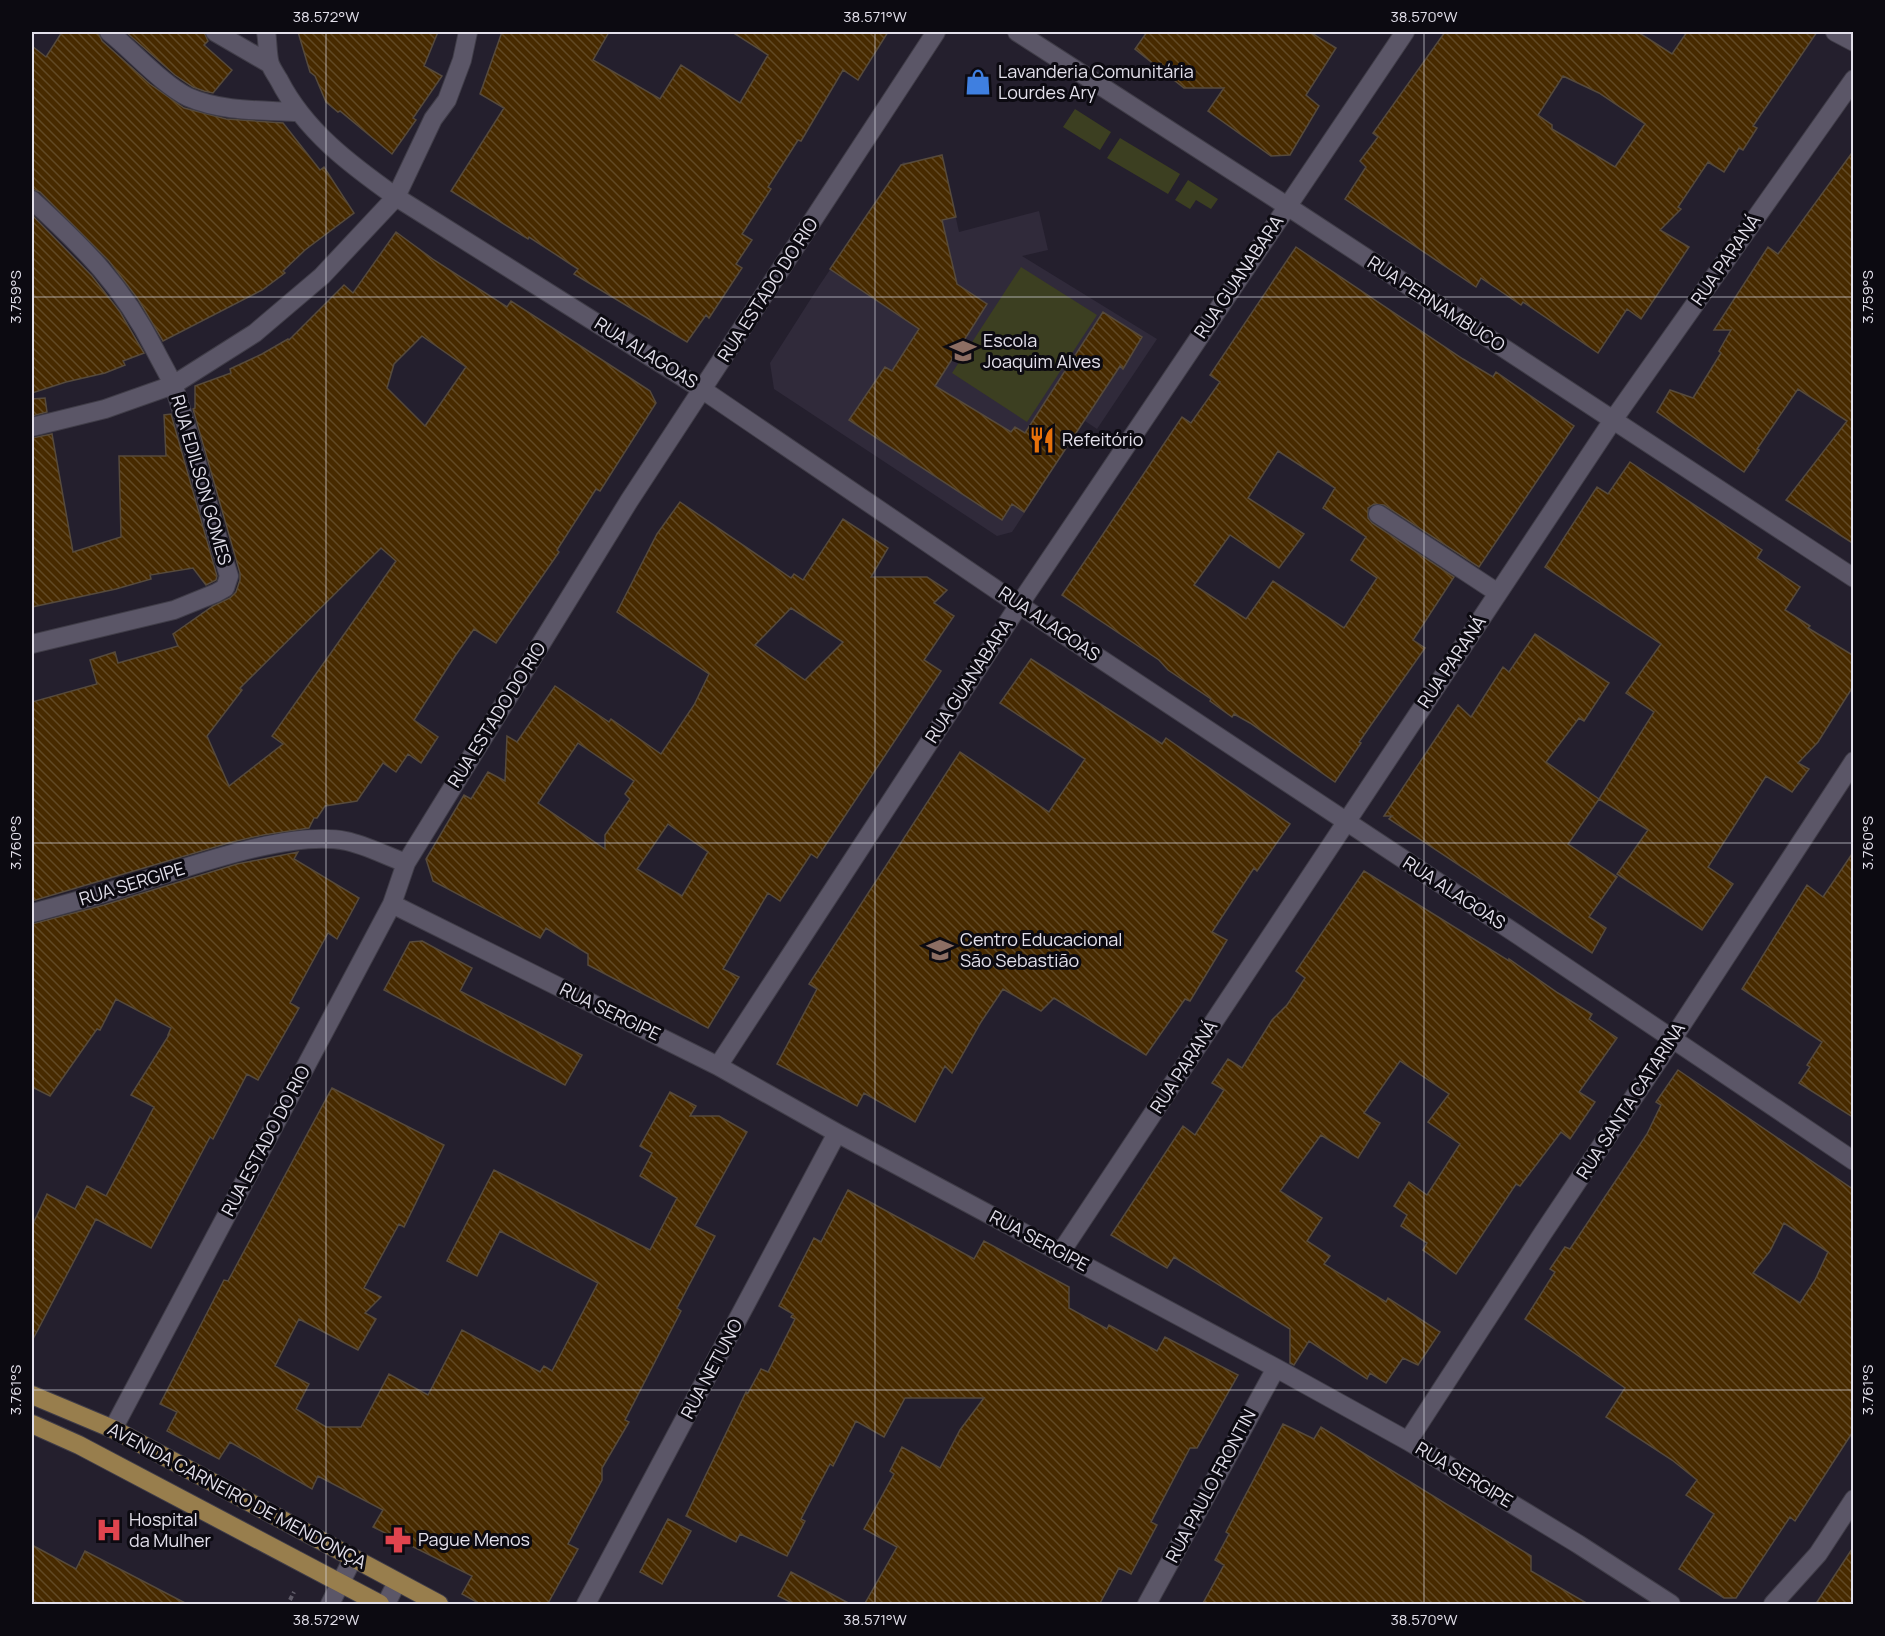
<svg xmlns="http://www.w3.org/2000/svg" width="1885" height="1636" font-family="Manrope,sans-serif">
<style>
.education{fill:#302a3a}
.green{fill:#3c3f21}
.building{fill:url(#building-back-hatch);stroke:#564a3c;stroke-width:1.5;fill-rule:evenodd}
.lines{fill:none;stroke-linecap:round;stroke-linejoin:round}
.minor-casing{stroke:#403d48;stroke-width:20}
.major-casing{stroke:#403d48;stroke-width:20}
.path{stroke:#5e5a67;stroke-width:4;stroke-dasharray:4.5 3;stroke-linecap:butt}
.minor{stroke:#5b5667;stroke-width:18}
.major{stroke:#987e4d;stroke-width:18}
.ticks{fill:none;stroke:#e3e0eb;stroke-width:1.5;stroke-opacity:0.45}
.labels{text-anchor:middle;stroke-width:6;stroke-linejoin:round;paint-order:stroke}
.poi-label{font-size:18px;fill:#e3e0eb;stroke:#0c0a11;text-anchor:start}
.street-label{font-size:18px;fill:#e3e0eb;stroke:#0c0a11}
.neatline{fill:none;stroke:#e3e0eb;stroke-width:2}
.ticks-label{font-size:15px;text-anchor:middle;fill:#e3e0eb}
</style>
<defs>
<pattern id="building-back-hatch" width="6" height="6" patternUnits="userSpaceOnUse" patternTransform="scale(1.5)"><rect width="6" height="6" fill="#472a00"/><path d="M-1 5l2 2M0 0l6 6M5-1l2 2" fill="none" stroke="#614925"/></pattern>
</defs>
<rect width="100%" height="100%" fill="#241f2d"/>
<path class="education" d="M942,155L959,232L1039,211L1048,250L1022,256L1157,339L1097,429L1085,421L1012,532L997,536L774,389L770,363L819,286L903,162L909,163Z"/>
<path class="green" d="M1075,109L1111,132L1100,150L1063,127Z
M1120,138L1180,174L1168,194L1107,158Z
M1188,180L1218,199L1211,209L1196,200L1190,209L1175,200Z
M1021,267L1097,315L1027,422L952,373Z"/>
<path class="building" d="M62,32H98L102,41L150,84L184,108L226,119L283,123L320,170L324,167L354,213L305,250L283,271L285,273L262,290L163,341L138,299L109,261L40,192L32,189V46L46,57Z
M126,32H204L208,41L204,45L232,70L213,93L204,91L193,87L175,75Z
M298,32H438L424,66L442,76L413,118L416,120L392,154L340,111L338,112L326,102L315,76L310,72Z
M502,32H609L593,60L660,99L681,65L740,103L768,55L732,32H888L858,80L843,70L801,141L798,140L768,187L771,189L742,234L752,240L736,264L742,268L709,318L706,315L687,342L574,274L578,269L529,237L528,239L451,191L504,108L480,94Z
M1147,32H1310L1336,48L1306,95L1319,106L1290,155L1271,156L1208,111L1224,88H1184L1135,49Z
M1445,32H1638L1672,54L1687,32H1817L1753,126L1757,128L1743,150L1739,148L1724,172L1708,162L1678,207L1681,209L1660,230L1689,247L1641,319L1627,309L1598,353L1523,302L1521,305L1481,278L1476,287L1345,199L1366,167L1360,161L1378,137L1373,133ZM1563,76L1599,93L1645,124L1615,167L1552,129V125L1538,115Z
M1854,150V544L1786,500L1847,421L1798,389L1757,449L1759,450L1744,472L1657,412L1670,390L1693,398L1721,353L1719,351L1731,330H1714L1768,247L1778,254Z
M942,155L956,217L942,220L957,284L987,304L935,386L1011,432L1015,427L1025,433L1103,312L1142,337L1123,369L1120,366L1024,512L1012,504L1002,520L849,420L885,367L892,371L919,329L830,269L901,165Z
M32,215L92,276L120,312L144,353L123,361L125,365L105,373L66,382L32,393Z
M396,232L434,260L507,307L511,301L647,389L650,391L656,403L600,491L596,489L557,550L559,552L496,643L474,629L455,656L414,720L438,737L421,763L408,754L396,772L383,763L357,801L325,806L317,818H314L309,828L263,835L232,842L32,901V702L97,684L90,660L115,652L118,663L178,646L173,634L213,606L230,598L236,592L240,580V573L193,409L195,408V386L231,373L230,369L262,354L288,339L289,340L344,285L353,293ZM422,336L466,367L425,426L387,388L394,364ZM381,548L396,561L272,736L283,744L229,786L207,736L242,690L240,688Z
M1296,247L1463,359L1493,377L1496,372L1574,426L1479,567L1384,505L1374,504L1368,508V518L1372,523L1454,577L1413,640L1425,648L1359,742L1361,743L1335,782L1250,723L1234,714L1232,717L1210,701L1211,699L1168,670L1159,660L1062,595L1182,417L1191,423L1220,382L1210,375ZM1278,451L1335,488L1323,508L1366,537L1351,560L1377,578L1344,628L1273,581L1246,619L1194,585L1230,535L1279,568L1304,534L1248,498Z
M45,398L47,412L32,416V399Z
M171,414L217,576L216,580L206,585L193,568L150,575L151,579L116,589L32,607V438L52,434L73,552L121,537L119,456H166L164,415Z
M1630,462L1762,550L1757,558L1800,587L1785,610L1810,626L1808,628L1854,656V685L1818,742L1798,763L1809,769L1792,792L1766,776L1708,867L1733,884L1702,930L1617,874L1648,830L1599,799L1568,844L1617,877L1589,917L1606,928L1592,953L1389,819L1392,816H1384L1458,705L1471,717L1503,667L1509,672L1535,634L1609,683L1584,721L1579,718L1546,762L1599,799L1654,712L1626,693L1661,644L1545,567L1597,487L1608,494Z
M680,502L791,578L794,574L803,580L843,519L888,548L871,577H927L947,590L934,603L954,616L924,660L941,671L817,858L811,854L780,901L768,893L723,969L739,977L708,1028L588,965V954L546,928L540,938L433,881L426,859L464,795L471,799L488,772L505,781L507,736L517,742L555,686L609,722L611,719L661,754L694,705L709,674L617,612L657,534ZM791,608L843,642L805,680L755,645ZM578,743L634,781L625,794L630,799L605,835V849L538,803ZM668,824L708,852L682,896L637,869Z
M1031,659L1162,744L1166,738L1290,824L1257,871L1254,868L1212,932L1227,940L1190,1001L1185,999L1146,1055L1054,998L1041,1011L1003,989L981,1022L952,1073L945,1066L915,1122L864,1093L857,1106L777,1064L817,989L809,984L960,752L1049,812L1085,759L1000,703Z
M1854,851V1118L1799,1083L1810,1067L1807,1065L1822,1042L1742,989L1807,885L1823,897Z
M298,852L294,859L359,898L337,939L328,933L290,1003L299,1008L258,1080L247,1074L213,1139L210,1137L151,1248L96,1219L32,1341V1226L47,1194L75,1209L87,1186L106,1196L154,1107L131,1095L169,1035H168L171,1028L116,999L100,1030L97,1029L50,1096L32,1087V924L104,905L237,864Z
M1364,871L1509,961V959L1558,993L1592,1014L1589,1019L1617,1038L1579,1092L1595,1102L1570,1139L1561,1132L1520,1186L1516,1184L1456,1274L1423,1250L1427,1243L1401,1226L1407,1215L1394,1206L1409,1182L1427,1195L1460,1144L1428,1122L1449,1094L1400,1061L1364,1113L1380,1123L1358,1158L1321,1135L1280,1191L1322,1218L1307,1241L1330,1256L1324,1264L1386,1302L1388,1298L1440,1332L1418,1365L1403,1358L1386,1383L1370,1373L1367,1379L1309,1341L1294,1365L1290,1363V1329L1174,1257L1167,1268L1111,1235L1183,1126L1195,1135L1224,1090L1212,1083L1228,1059L1242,1068L1272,1020L1287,1005L1305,978L1296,971Z
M422,941L472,968L460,991L582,1055L565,1085L384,990L410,942Z
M1678,1070L1854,1190V1430L1795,1521L1790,1517L1736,1598H1724L1679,1569L1714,1514L1686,1495L1697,1480L1672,1460L1606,1417L1625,1388L1525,1319L1555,1272L1550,1269L1565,1247L1570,1249L1647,1134L1661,1105L1656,1102ZM1784,1223L1828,1252L1815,1280L1800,1303L1753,1273L1770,1251Z
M332,1088L444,1145L404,1227L399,1224L364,1288L381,1297L365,1313L376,1319L358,1350L299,1319L275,1366L309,1384L296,1409L326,1427H361L389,1374L428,1395L462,1330L540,1372L544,1366L552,1371L598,1283L500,1231L477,1276L447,1261L494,1170L650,1250L677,1198L640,1176L652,1153L640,1146L670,1092L696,1106L690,1116H719L747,1132L695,1226L715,1236L677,1308L681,1311L625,1420L629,1422L602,1468V1480L568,1544L578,1549L547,1605H482L462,1594L472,1576L373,1527L383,1510L318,1476L312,1489L230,1442L219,1459L167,1431L177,1412L160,1404L224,1280L228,1281Z
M848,1190L974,1259L984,1241L1069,1287V1308L1107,1329L1109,1325L1157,1351L1165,1337L1238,1375L1197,1448H1190L1151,1522L1157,1525L1131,1574L1119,1568L1099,1605H864L897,1547L864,1529L894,1474L890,1471L902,1447L940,1468L960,1430L984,1398H905L884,1437L856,1421L833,1466L830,1464L801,1519L805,1521L787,1556L740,1534L736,1542L686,1516L746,1392L748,1393L761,1369L768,1372L795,1319L791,1317L793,1314L779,1306L814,1238L821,1242Z
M1283,1424L1314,1439L1321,1427L1531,1556V1571L1590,1605H1202L1224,1565L1215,1560L1229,1534L1226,1532Z
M668,1519L691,1531L662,1584L640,1572Z
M32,1545L76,1569L85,1551L189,1605H32Z
M1854,1546V1605H1815Z
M791,1572L852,1605H796L778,1596Z"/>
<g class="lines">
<g class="minor-casing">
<path id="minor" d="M109,32C133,51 162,84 188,97C222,112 262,110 298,112
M215,32L270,64
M266,32C268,42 267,54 270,64C272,69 276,75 279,80C305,131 351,165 396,197L703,390L1019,605L1521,937L1854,1161
M1017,32L1287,206L1854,578
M1835,32L1854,42
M32,200C85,249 122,285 155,350C161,362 169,375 174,387C195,449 209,513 229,576L225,588L216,593L174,610L32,644
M32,427L105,409L173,385L255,333L322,276L396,197L433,119L447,100L462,60L468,32
M1378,514L1498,593
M392,904L718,1066L837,1133L1276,1368L1408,1441L1578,1544L1671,1604
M32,913C62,905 93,897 124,887C181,870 288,829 346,841C366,845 386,856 406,863
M718,1066L1019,605L1405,32
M1061,1252L1613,420L1854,79
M113,1429L392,904L406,863L629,501L936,32
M1408,1441L1543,1233L1660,1058L1854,761
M330,1604L353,1558
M386,1604L397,1582
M586,1604L837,1133
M1147,1604L1276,1368
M1773,1604L1818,1554L1854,1499"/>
</g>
<g class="major-casing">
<path id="major" d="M32,1395L113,1429L439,1604
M32,1424L79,1445L380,1604"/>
</g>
<path class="path" d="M290,1600L294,1592"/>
<use href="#minor" class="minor"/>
<use href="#major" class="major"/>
</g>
<path class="ticks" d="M326,32V1604M875,32V1604M1424,32V1604M32,297H1854M32,843H1854M32,1390H1854"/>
<defs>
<g id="shop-bare" transform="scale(2.07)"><path d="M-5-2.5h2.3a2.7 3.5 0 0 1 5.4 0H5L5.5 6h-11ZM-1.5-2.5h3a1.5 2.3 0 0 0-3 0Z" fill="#3f7fe0" stroke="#0c0a11" stroke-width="2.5" paint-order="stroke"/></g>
<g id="school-bare" transform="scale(2.07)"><path d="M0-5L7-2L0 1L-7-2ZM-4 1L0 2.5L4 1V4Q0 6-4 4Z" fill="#8d6e63" stroke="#0c0a11" stroke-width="2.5" paint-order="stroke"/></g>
<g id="restaurant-bare" transform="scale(2.07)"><path d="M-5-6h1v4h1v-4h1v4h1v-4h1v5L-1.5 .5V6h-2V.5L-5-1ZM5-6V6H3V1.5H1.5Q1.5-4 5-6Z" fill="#e8710a" stroke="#0c0a11" stroke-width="2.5" paint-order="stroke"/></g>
<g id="hospital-bare" transform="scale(2.07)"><path d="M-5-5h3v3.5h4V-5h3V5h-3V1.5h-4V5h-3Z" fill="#e0444e" stroke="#0c0a11" stroke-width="2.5" paint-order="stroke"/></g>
<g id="pharmacy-bare" transform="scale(2.07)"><path d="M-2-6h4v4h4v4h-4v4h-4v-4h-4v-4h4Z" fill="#e0444e" stroke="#0c0a11" stroke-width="2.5" paint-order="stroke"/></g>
</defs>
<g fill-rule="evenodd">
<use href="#shop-bare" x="978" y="82"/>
<use href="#school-bare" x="963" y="351"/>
<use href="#restaurant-bare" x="1042" y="440"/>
<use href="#school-bare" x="940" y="950"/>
<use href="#hospital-bare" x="109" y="1530"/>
<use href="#pharmacy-bare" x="398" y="1540"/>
</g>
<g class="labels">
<g class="poi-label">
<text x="998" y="78">Lavanderia Comunitária<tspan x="998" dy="21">Lourdes Ary</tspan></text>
<text x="983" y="347">Escola<tspan x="983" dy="21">Joaquim Alves</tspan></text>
<text x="1062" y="446">Refeitório</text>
<text x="960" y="946">Centro Educacional<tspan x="960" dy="21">São Sebastião</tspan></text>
<text x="129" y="1526">Hospital<tspan x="129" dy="21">da Mulher</tspan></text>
<text x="418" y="1546">Pague Menos</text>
</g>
<g class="street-label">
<text transform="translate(1726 260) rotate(-55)" y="6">RUA PARANÁ</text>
<text transform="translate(1239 277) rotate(-56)" y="6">RUA GUANABARA</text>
<text transform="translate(768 290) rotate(-57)" y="6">RUA ESTADO DO RIO</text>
<text transform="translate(1436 304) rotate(33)" y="6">RUA PERNAMBUCO</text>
<text transform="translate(646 353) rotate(32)" y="6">RUA ALAGOAS</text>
<text transform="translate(201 480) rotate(74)" y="6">RUA EDILSON GOMES</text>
<text transform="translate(1049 624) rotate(34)" y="6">RUA ALAGOAS</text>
<text transform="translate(1452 662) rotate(-56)" y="6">RUA PARANÁ</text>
<text transform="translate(969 681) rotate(-57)" y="6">RUA GUANABARA</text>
<text transform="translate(497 715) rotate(-58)" y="6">RUA ESTADO DO RIO</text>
<text transform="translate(132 884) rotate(-17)" y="6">RUA SERGIPE</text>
<text transform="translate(1454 893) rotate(33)" y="6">RUA ALAGOAS</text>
<text transform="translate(610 1012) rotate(26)" y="6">RUA SERGIPE</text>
<text transform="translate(1184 1067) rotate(-57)" y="6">RUA PARANÁ</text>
<text transform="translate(1631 1101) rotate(-57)" y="6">RUA SANTA CATARINA</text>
<text transform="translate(266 1141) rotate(-62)" y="6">RUA ESTADO DO RIO</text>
<text transform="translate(1039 1241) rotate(28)" y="6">RUA SERGIPE</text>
<text transform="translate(712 1369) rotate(-62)" y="6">RUA NETUNO</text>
<text transform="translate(1464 1475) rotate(31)" y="6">RUA SERGIPE</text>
<text transform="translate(1211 1486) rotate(-62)" y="6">RUA PAULO FRONTIN</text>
<text transform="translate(237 1496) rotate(28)" y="6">AVENIDA CARNEIRO DE MENDONÇA</text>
</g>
</g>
<rect width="1885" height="1636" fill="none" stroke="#0c0a11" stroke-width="66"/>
<rect x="33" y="33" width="1819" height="1570" class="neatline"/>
<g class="ticks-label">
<text x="326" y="22">38.572°W</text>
<text x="875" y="22">38.571°W</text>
<text x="1424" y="22">38.570°W</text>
<text transform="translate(16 297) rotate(-90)" y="5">3.759°S</text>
<text transform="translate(1868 297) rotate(-90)" y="5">3.759°S</text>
<text transform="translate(16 843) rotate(-90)" y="5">3.760°S</text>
<text transform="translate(1868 843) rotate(-90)" y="5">3.760°S</text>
<text transform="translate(16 1390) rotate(-90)" y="5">3.761°S</text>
<text transform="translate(1868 1390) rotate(-90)" y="5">3.761°S</text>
<text x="326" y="1625">38.572°W</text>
<text x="875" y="1625">38.571°W</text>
<text x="1424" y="1625">38.570°W</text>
</g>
</svg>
